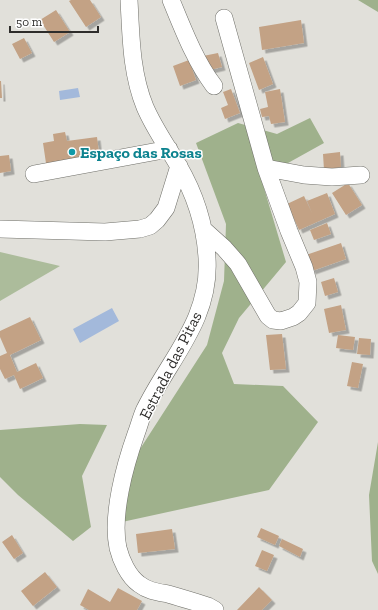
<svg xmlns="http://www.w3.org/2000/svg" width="378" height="610" font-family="'Zilla Slab',serif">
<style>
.green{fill:#acbc9b}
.forest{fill:#9fb18c}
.water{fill:#a3b9db}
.building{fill:#c3a285;filter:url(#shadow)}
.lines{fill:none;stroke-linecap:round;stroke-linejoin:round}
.minor-casing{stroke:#70706a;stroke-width:18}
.minor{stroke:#fff;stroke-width:17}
.culture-dot{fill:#0f9aa8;stroke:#fff;stroke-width:1.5}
.labels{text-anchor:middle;stroke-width:3;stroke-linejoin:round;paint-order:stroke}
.culture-label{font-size:16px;font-weight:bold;fill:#0d838f;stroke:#fff;text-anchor:start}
.street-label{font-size:16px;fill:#2e2d2b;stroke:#fff}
</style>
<defs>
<filter id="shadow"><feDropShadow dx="3.5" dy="3.5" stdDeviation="0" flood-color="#0004"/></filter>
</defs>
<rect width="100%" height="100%" fill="#e1e0da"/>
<path class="green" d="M0,252L60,266L0,301Z"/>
<path class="forest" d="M358,0H378V12Z
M310,118L324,143L261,178L286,262L239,318L222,353L234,384L283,386L318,422L269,490L122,522L131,463L207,345L224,281L226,224L196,143L238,123L277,134Z
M80,424L107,425L82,476L91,527L73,541L18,495L0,477V430Z
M378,442V574L372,561L369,495Z"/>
<path class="water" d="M78,88L80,97L60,100L59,91Z
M112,308L119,321L80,343L73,329Z"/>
<path class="building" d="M71,0H90L101,17L86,27L69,1Z
M56,10L70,32L54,42L40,20Z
M301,20L304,43L262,50L259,27Z
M24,38L32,53L20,59L12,44Z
M218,53L222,67L206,71L203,56Z
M263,57L273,84L259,90L249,63Z
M189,60L196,80L180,86L173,66Z
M0,81H1L2,98H0Z
M231,89L240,113L225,119L221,108L228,105L223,92Z
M280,89L285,122L271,124L269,116L262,117L260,109L268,107L265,92Z
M65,132L67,141L97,137L100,162L47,170L43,143L54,141L53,134Z
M340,152L341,167L324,170L323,154Z
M9,155L11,171L0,173V156Z
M348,183L362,205L346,215L332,193Z
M327,193L335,214L299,230L287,204L304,196L312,213L307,201Z
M327,223L331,234L314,240L310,230Z
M341,243L346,259L312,271L306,255Z
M334,278L338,292L325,296L321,282Z
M341,305L346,330L329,333L324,309Z
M30,317L41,340L10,355L17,372L36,363L43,378L20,389L14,375L5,379L0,369V356L7,353L0,337V331Z
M282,334L286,369L270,370L266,335Z
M338,335L355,337L353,350L336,348Z
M359,338L371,339L370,355L357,354Z
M352,362L363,364L358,388L347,386Z
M261,528L279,536L275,545L257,537Z
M172,529L175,549L138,553L136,534Z
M12,535L23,553L14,559L2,542Z
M282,539L303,549L300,557L279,546Z
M262,550L274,555L267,571L255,566Z
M45,572L57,587L33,606L21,591Z
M259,587L272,600L262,610H237Z
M118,588L142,601L137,610H89L80,605L88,589L110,602Z"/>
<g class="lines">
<g class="minor-casing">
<path id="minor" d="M129,0C131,36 131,73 145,107C154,128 167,146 178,165C195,194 205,224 207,258C211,320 169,359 144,411C141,418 139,426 136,434C125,465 111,515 118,548C121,560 128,576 139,584C148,591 157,592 168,594C182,598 195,602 208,606L215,610
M171,0C183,29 195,61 214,86
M266,168L304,175L332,177L361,175
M34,174L169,149
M0,229L105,232L140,229L150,226L157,220L166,208L179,166
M204,230L224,248L238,264L268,316L273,320L281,321L293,317L299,313L307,303L308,282L304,267L289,231L266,168L224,18"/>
</g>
<use href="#minor" class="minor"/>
</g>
<circle class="culture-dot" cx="72" cy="152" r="4"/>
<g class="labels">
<g class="culture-label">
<text x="80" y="158">Espaço das Rosas</text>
</g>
<g class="street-label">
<text transform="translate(170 365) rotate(-63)" y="6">Estrada das Pitas</text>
</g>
</g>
<path d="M10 26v6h88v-6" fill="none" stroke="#2e2d2b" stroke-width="2"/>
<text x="16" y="26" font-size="12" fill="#2e2d2b" stroke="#ffffff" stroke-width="3" paint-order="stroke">50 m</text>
</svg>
